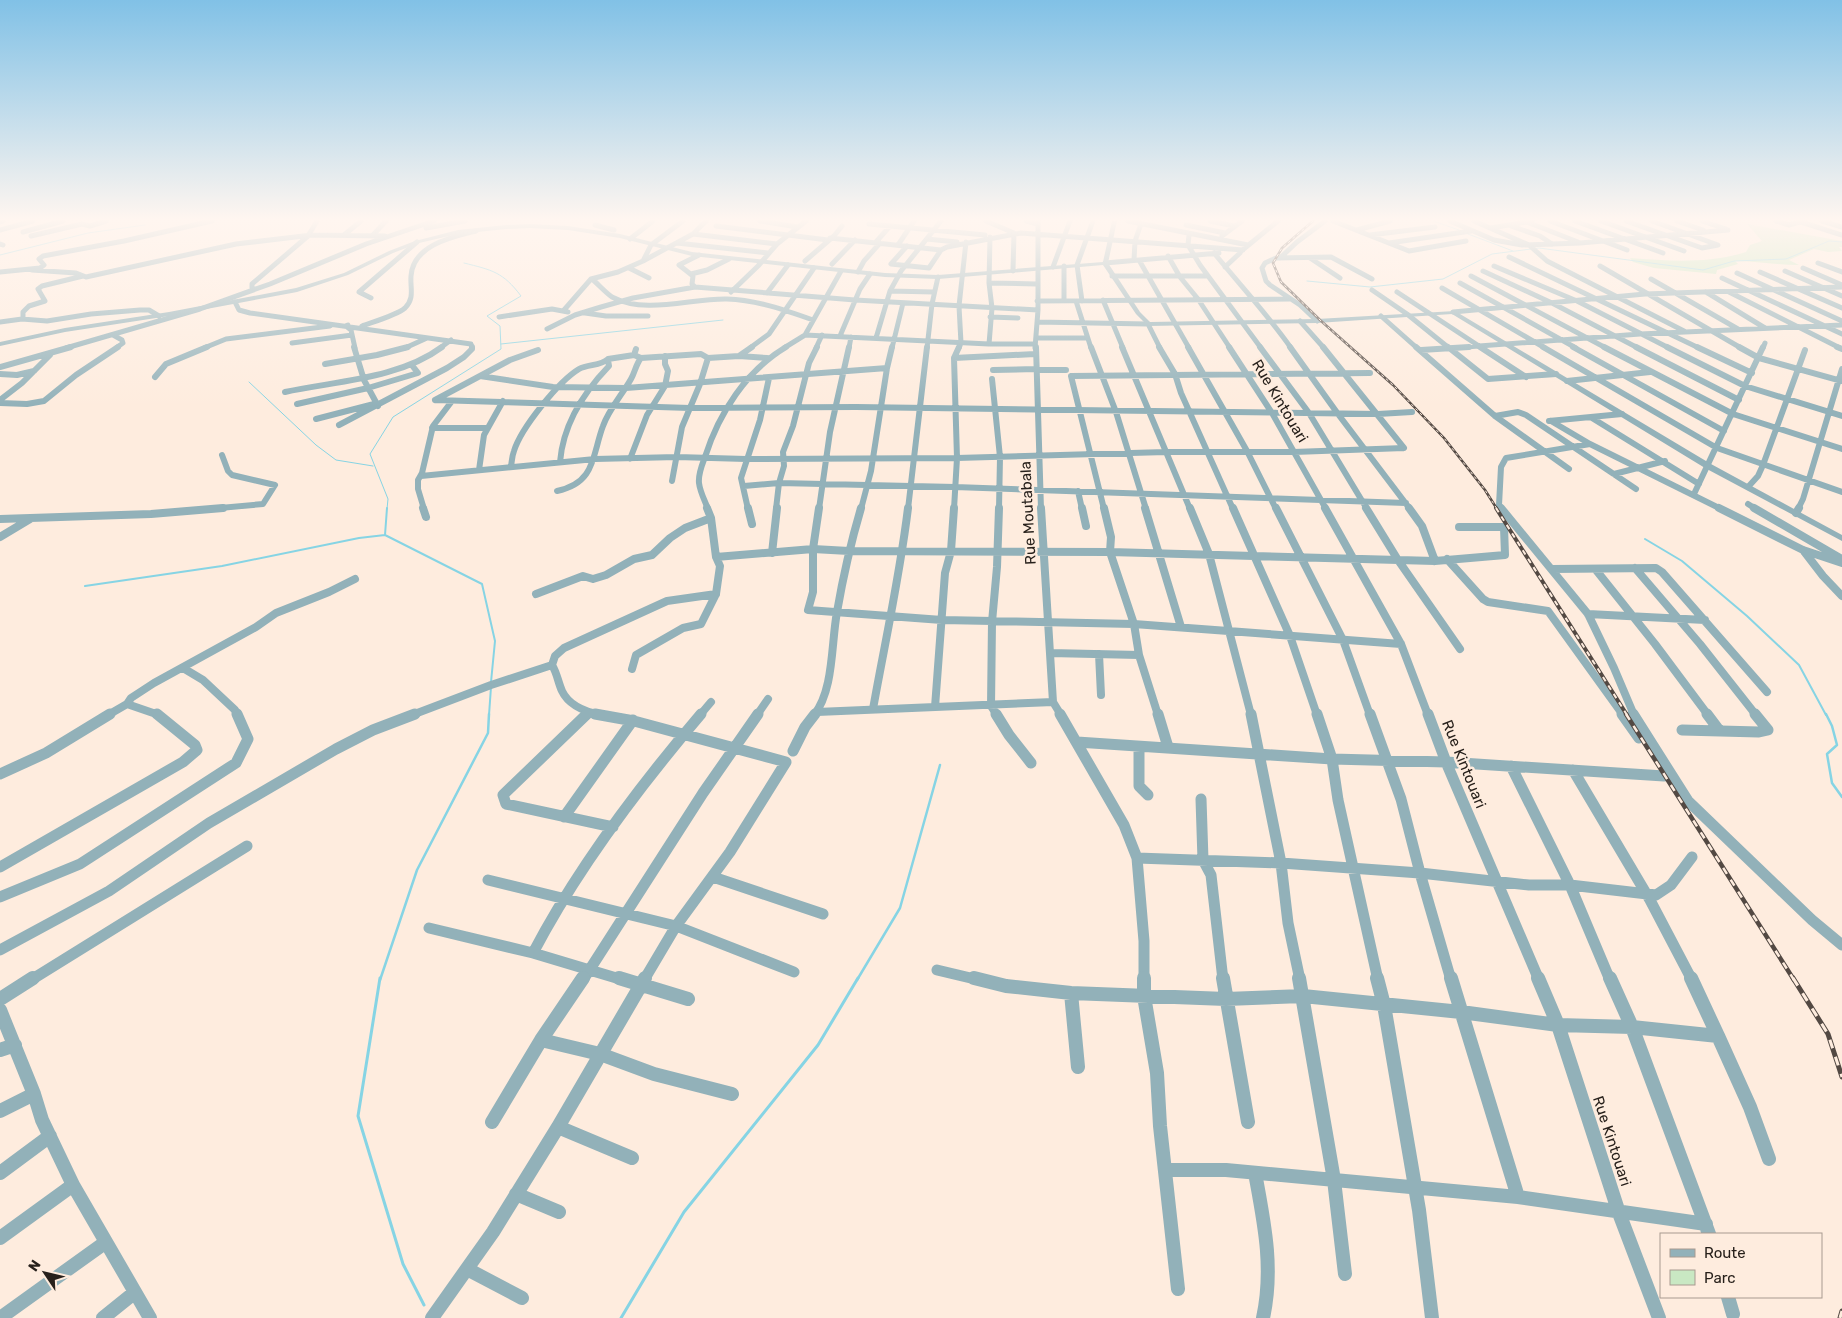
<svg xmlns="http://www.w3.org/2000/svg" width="1842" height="1318" font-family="Rubik,sans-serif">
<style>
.green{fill:#c9e8c3}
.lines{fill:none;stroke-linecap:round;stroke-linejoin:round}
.stream-far3{stroke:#86d4e4;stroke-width:1}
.stream-far2{stroke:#86d4e4;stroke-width:2}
.stream-far1{stroke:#86d4e4;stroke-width:2.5}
.stream{stroke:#86d4e4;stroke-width:3}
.minor-far4{stroke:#92b1b9;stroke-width:5}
.minor-far3{stroke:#92b1b9;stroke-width:6}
.minor-far2{stroke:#92b1b9;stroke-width:8}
.minor-far1{stroke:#92b1b9;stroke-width:11}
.minor{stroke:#92b1b9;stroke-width:14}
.tertiary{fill:#92b1b9;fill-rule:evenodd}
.rail-far3-casing{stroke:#534943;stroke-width:2.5}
.rail-far2-casing{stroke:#534943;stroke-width:4}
.rail-far1-casing{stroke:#534943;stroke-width:4.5}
.rail-casing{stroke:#534943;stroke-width:5}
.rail-far3{stroke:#feecde;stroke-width:1;stroke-dasharray:3;stroke-linecap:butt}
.rail-far2{stroke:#feecde;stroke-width:2;stroke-dasharray:5;stroke-linecap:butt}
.rail-far1{stroke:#feecde;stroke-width:2.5;stroke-dasharray:7;stroke-linecap:butt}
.rail{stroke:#feecde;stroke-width:3;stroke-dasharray:9;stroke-linecap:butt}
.labels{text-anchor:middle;stroke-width:5;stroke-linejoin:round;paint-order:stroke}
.street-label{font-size:15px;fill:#27201b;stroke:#feecde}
</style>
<rect width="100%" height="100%" fill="#feecde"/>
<path class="green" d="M1747,224L1842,241V247H1839L1842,251L1828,252L1814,249L1789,260L1799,265C1777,265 1757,261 1735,261L1738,264L1717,270L1716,274L1654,268L1633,262L1630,258C1669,261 1708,264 1746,252L1750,245L1762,241Z"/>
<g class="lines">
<path class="stream-far3" d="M1433,221L1459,230
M1468,234L1513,251
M0,255L88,233L145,225
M1307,281L1370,287L1443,279L1492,254L1539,248L1703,270L1734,261L1786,259L1829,241L1842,242
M501,344L723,320
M249,382L316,445L336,460L373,466
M387,509L388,499L370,454L393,417L501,349L500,326L487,316L521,296C503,272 492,270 464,263"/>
<path class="stream-far2" d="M387,508L385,535L482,584L495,641L491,682
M1645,539L1682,561L1747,616L1799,665L1826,715
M85,586L222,566L359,538L385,535
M489,715L491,687"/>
<path class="stream-far1" d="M1826,714L1832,726L1837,745L1827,754L1832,783L1842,797
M380,980L417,870L488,733L489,714
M857,980L900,908L940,765"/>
<path class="stream" d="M380,978L358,1116L403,1264L424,1305
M621,1318L684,1212L818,1045L858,978"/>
<path class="minor-far4" d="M760,221L797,227
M986,221L1014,233L1013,271
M1026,221L1038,224
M1128,221L1248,245
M1210,221L1234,226
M1333,221L1409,251L1466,241
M1450,221L1494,240L1522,245L1580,243L1728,230
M1474,221L1529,245L1547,261L1684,331
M1550,221L1627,250
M1575,221L1663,253
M1601,221L1684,251
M1626,221L1702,248L1718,245L1652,221
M1677,221L1703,230
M1702,221L1726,229
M1776,221L1789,225L1800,222
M1798,221L1842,235
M1822,221L1842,227
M0,222L3,221
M1527,222L1578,242
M869,224L985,235
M595,225L614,230
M1186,225L1225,233
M716,226L828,240
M1511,226L1540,236L1552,244
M426,228L465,221
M1491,228L1532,221
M0,230L33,221
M1357,230L1390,221
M23,232L63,221
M693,234L777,244
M344,235L361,221
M373,235L386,221
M1189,235L1188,245L1200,265L1261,348
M1370,235L1435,227
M31,236L82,224L90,226L106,221
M1222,236L1242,221
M830,238L941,250
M630,239L653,221
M927,239L957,242
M876,242L890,226
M677,243L768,253
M1389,243L1471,231
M0,244L3,245
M898,245L914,221
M907,246L891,264L929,268L941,250L947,247L1021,233L1243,250
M1240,252L1278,221
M1214,253C1240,285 1268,315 1291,348
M1168,256L1180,277L1198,299L1230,348
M1509,257L1699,348
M1280,258L1297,242L1325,221
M1310,258L1340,278
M1134,260L1135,241L1141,224
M1139,260L1189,348
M643,261L693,234L706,221
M805,261L834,236L842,226
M1105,263L1219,253
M1818,263L1842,272
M832,264L855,240
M1064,266V301
M1494,266L1577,301L1669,348
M1600,266L1741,348
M1053,267L1070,221
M1225,267L1240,253
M629,268L649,278
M1803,268L1842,285
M32,270L76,273L86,277L236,244L312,235L385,236
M1483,271L1552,303L1638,348
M1785,271L1842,296
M0,272L40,268L44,265L39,259L43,256L124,241L212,221
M858,272L864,261L880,243
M1760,272L1842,308
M1737,273L1842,321
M691,274L707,270L729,259
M1112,276H1207
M1471,276L1606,348
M1722,278L1842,334
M592,279C599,285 605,292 612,297C646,315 691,298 727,299C757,300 785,310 813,320
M1651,279L1738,329
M989,283L1037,284
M1460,283L1576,348
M695,287L692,284L693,276L679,265L699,255
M1442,288L1545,348
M255,289L252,288V284L308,236L317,221
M1372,290L1407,314L1449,348
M890,291L934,292
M731,292L758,266L777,244L806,221
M1397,292L1482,348
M1706,292L1765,328
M1729,292L1840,348
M767,293L788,265
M371,298L359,292L417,242
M1103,300L1123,348
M1037,301L1289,299
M1076,301L1091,348
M1082,301L1077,265L1093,221
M235,302L239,310L250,313L471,344L472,348
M564,310L591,279L618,272L643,261L651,245L683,221
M1453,312L1645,294L1842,287
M585,313L606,316H648
M1381,316L1417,348
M499,317L552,309L568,312
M990,317L1018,318
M23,319V312L29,306L45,301L38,289L42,286L83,276
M1300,321L1324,348
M1317,321L1300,305L1270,285L1266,281L1262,268L1265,263L1276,258L1331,257L1372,279
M0,322L22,319L47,321L91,314L140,310H149L159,316
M1037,322L1148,324L1160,348
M348,325L346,326L351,330L355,348
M362,326C373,322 397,315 405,308C415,298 410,288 411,276C413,245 452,237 476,231
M547,329L575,315L601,307L633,298L695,287L855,300L1038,310
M113,335L122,340L123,343L116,348
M805,335L989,344H1035
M840,336L860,289L870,274
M876,338L890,291L901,271L941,221
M1036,338H1087
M292,343L352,335
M989,344L992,308L989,283L990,237
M66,348L200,309L270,284L366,244L434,221
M204,348L226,339L330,326
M405,348L427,338
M440,348L451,340
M750,348L769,334L814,268
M784,348L805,335L841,271
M816,348L822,335
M849,348L851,337
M892,348L903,303
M927,348L932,304L938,277
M959,348L961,343L959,306L966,242
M1035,348L1038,310V221
M1452,348L1640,334L1842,325
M1763,348L1765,343"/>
<path class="minor-far3" d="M354,347L364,380L378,406
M1036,347L1041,509
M1091,347L1116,412L1146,509
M1122,347L1190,509
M1159,347L1175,374L1181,393L1233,509
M1188,347L1247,451L1276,509
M1229,347L1272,413L1326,509
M1260,347L1309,413L1367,509
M1290,347L1338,414L1410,509
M1323,347L1404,448
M1416,347L1495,416L1569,469
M1448,347L1488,379L1556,374
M1480,347L1526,377
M1543,347L1717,448L1842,492
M1573,347L1724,431
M1604,347L1733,414L1842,449
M1636,347L1739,400
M1667,347L1745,386L1842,416
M1697,347L1752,373
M1739,347L1759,358L1842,381
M1837,347L1842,349
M1421,350L1469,347
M739,356L752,347
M641,358L701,354L708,358L739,356L767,358
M954,358L1035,354
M325,364L377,355L408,347
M0,367L71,347
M993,370L1036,369
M1036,370H1066
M0,374L17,375L34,371
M480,376L553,387L626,388L887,368
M155,377L166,364L207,347
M992,379L1000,457L999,509
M1567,381L1650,372
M285,392C336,381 399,379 442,347
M0,400L22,383L50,355
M435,400L690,408L856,407L1378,414L1412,412
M435,400L510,360L538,350
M0,403L27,404L44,401L76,375L118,347
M297,404L368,388L418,373L411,364
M1495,416L1518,412L1526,415L1636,489
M1592,418L1699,484
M316,419L374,404
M1549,421L1622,414
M1551,421L1590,444L1721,509
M339,425L447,368L464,357L472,349V347
M432,428H487
M630,459L647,415L665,386L668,371L665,364V356
M560,462C563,425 584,392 609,366L608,360
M511,466C512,461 512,456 514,451C521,428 559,381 579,369C588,364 601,366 608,359L634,355
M479,470L484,435L503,401
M1614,474L1665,461
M421,476L595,459L677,457L746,459L957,458L1166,452H1294L1404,448
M672,481L682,427L700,384L708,358
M744,486L779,483L955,487L1406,503
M1748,487L1758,476L1763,465L1805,350
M557,491C596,483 592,455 603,426C609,409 622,395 631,379C635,372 636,364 641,358L634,355L636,349
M1078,491L1082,509
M1694,494L1763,347
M1748,504L1756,509
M209,509L263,504L275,485L232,475L228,471L222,455
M424,509L418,489V480L422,473L433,426L452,401
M708,509C705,501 700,492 699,483C698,474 702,465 705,457C719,413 746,371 786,347
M748,509L741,478L760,420L769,378
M776,509L779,483L784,466L783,452L793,426L809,363L817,347
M819,509L830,432L849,347
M861,509L871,471L887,368L892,347
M908,509L927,347
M954,509L957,458L954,358L959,347
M1104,509L1071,376L1370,373
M1502,509L1499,505L1501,467L1506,458L1590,444
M1798,509L1803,499L1842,369"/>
<path class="minor-far2" d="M423,508L426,517
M748,508L752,524
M819,508L813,549V592L808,610L942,620L1134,624L1401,644
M1041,508L1053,702L1061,715
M1082,508L1086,526
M1104,508L1111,537L1110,552L1134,624L1139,655L1158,715
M1145,508L1181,627
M1190,508L1209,554L1251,715
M1233,508L1290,636L1317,715
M1276,508L1343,640L1370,715
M1325,508L1401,644L1428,715
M1366,508L1398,560L1460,649
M1409,508L1422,526L1435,561
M1501,508L1588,614L1614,668L1634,715
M1719,508L1803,550L1842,563
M1754,508L1842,559
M1796,513L1799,508
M0,519L151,514L223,508
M0,537L30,519
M1803,550L1823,576L1842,596
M772,553L777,508
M716,557L813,549L849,551L1110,552L1435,561L1505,555L1504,527H1459
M1447,559L1483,599L1488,602L1548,611L1623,715
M1635,568L1700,644L1756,715
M1552,569L1656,568L1662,572L1767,692
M1596,570L1655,644L1708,715
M536,594L583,576L593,579L606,575L634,559L652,555L670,538L685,528L711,518
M1588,614L1705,620
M1050,653L1139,655
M1099,654L1101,695
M552,665C557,673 558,682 562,691C569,706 586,712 601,715
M183,668L203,680L235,710L237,715
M632,669L636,655L683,628L701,624L716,594L720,566L716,557L711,518L707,508
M127,704L159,715
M935,707L945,573L951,551L954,508
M873,709C885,642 900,575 908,508
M817,712L1053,702
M108,715L127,704L131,698L154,683L256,627L276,613L329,592L355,579
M412,715L491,685L552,665L555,656L564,648L667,601L716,594
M586,715L588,713
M700,715L711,702
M757,715L768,699
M814,715C834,690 831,644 837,612C843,577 851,542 861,508
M997,715L991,706L992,622L997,567L999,508"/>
<path class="minor-far1" d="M587,714L503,795L506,804L613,827
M595,714L634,721L786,762L730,852L676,926L644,980
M996,714L1009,735L1031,763
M1060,714L1124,825L1137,858L1144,941V980
M1158,714L1168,747
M1251,714L1281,863L1288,923L1300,980
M1317,714L1332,759L1338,800L1378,980
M1370,714L1401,799L1420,873L1451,980
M1428,714L1446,762L1539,980
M1622,714L1639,738
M1633,714L1688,801L1812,920L1842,945
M1707,714L1719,730
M1682,730L1759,732L1768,730L1755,714
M1077,742L1332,759L1446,762L1664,776
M1139,747V786L1148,795
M793,751L805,727L815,714
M1511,766L1570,885L1610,980
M1573,770L1650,900L1692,980
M0,774L46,753L110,714
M1201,799L1203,860L1211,875L1223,980
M564,817L633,720
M1137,858L1281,863L1420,873L1529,885H1570L1656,895L1671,885L1692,857
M0,867L183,762L197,750L195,745L157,714
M713,877L823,914
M488,880L676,926L794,972
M0,897L80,864L236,763L248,739L237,714
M429,928L533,953L623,980
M0,950L109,891L209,823L336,749L373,730L415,714
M533,953C578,867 638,788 701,714
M937,970L979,980
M31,980L247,846
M583,980L703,793L758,714"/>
<path class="minor" d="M619,978L688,999
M974,978L1006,986L1071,993L1226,999L1303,996L1461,1012L1558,1025L1632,1027L1718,1036L1691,978
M1144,978V996L1157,1073L1160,1126L1178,1289
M1223,978L1248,1122
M1299,978L1334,1180L1345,1274
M1377,978L1384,1005L1419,1210L1432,1318
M1451,978L1518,1197
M1538,978L1558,1025L1619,1213L1659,1318
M1610,978L1632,1027L1709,1234
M1071,993L1078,1067
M0,999L33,978
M0,1010L34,1094L42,1120L73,1185L150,1318
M1718,1036L1750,1107L1769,1159
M541,1040L600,1054L654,1074L732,1094
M0,1050L15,1045
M0,1111L34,1094
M492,1122L541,1040L583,978
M558,1127L632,1158
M1165,1170H1226L1518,1197L1706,1224
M0,1173L50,1136
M1255,1173C1264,1222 1274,1268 1263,1318
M516,1194L559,1212
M0,1238L73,1185
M467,1269L522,1298
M1728,1297L1733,1314
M0,1318L106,1242
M103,1318L134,1293
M432,1318L493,1232L558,1127L645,978"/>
<path class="tertiary" d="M1112,221H1117L1108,263L1140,312L1150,322L1317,319L1455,311L1711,464L1842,535V541L1705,468L1452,314L1317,323L1148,326L1136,314L1103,265L938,279L885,277L692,256L620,238L568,230L530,228L506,229L458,234L419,243L393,253L348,275L297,292L169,316L65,332L0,346V342L65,328L169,312L296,288L344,273L389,251L415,241L458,230L506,225L530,224L568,226L620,234L692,252L885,273L938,275L1103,262Z"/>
<g class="rail-far3-casing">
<path id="rail-far3" d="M1313,221L1282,248L1273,263L1281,282L1320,320L1393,385L1444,438L1485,490L1497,509"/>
</g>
<g class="rail-far2-casing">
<path id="rail-far2" d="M1496,508L1627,715"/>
</g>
<g class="rail-far1-casing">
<path id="rail-far1" d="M1626,714L1794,980"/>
</g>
<g class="rail-casing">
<path id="rail" d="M1793,978L1828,1034L1842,1077
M1840,1318L1842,1311"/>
</g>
<use href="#rail-far3" class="rail-far3"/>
<use href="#rail-far2" class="rail-far2"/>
<use href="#rail-far1" class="rail-far1"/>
<use href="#rail" class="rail"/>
</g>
<linearGradient id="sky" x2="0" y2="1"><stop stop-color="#81c1e6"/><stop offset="0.54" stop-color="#fff6f0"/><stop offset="1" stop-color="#fff6f0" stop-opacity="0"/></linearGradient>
<rect width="1842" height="406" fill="url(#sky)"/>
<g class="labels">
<g class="street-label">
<text transform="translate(1280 401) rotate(59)" y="5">Rue Kintouari</text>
<text transform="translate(1028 513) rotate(-93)" y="5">Rue Moutabala</text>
<text transform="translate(1464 764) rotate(68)" y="5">Rue Kintouari</text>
<text transform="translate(1612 1141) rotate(72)" y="5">Rue Kintouari</text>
</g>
</g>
<rect x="1660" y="1233" width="162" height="65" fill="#feecde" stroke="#a89a90"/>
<rect x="1670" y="1249" width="25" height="8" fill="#92b1b9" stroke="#a89a90"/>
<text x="1704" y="1258" font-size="15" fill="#27201b">Route</text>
<rect x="1670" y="1270" width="25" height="15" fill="#c9e8c3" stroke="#a89a90"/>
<text x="1704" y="1283" font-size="15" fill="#27201b">Parc</text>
<g transform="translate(45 1273) rotate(305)" stroke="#feecde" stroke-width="4" paint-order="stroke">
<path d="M0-4L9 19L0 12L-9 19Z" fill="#27201b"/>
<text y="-8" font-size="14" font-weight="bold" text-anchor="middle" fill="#27201b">N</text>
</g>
</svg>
